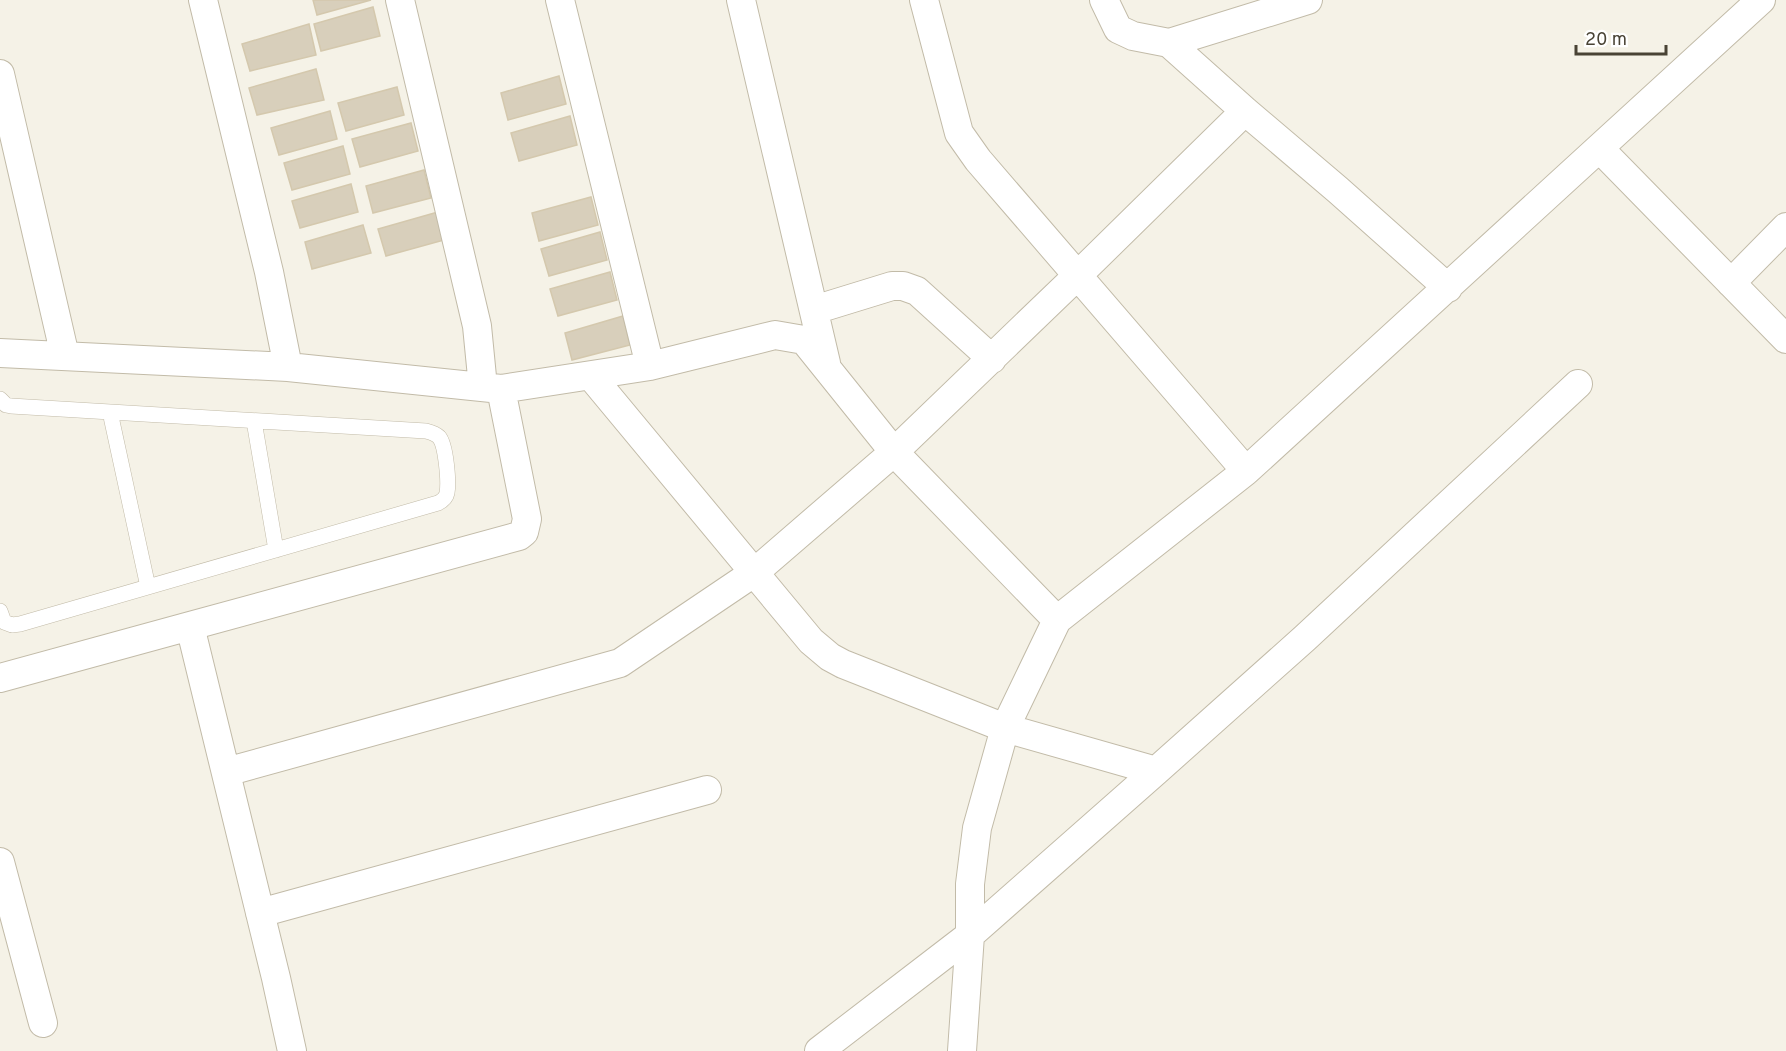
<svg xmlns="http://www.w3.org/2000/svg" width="1786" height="1051" font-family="Overpass,sans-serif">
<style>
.building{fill:#d8cfbb;stroke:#d4c8ad;stroke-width:1.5}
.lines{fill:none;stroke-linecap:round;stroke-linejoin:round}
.service-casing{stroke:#c2bba8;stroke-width:16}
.minor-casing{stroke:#c2bba8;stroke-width:30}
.service{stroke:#fff;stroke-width:15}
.minor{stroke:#fff;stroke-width:28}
</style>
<rect width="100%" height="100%" fill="#f5f2e7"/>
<path class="building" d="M313,0H371L317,15Z
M373,7L380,36L321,51L314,24Z
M309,24L316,55L250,71L242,44Z
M316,69L324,100L257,115L249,88Z
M559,76L566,104L508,120L501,93Z
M397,87L404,115L346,131L338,103Z
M330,111L337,139L279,155L271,128Z
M570,116L577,145L519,161L511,133Z
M411,123L418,151L360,167L352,139Z
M343,146L350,174L292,190L284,163Z
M424,170L431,198L373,213L366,186Z
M351,184L358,212L300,228L292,201Z
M591,197L598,225L539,241L532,213Z
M438,212L444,240L386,256L378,229Z
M363,225L371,253L312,269L305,242Z
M600,232L607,260L549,276L541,249Z
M610,272L617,300L558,316L550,289Z
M623,316L630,345L572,360L565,333Z"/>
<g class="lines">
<g class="service-casing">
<path id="service" d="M0,399L6,405L11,406L426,431C430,432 435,433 439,437C446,445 449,482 447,493C446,498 442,501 438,503L20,624L12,625L4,622L0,611
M110,412L148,587
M254,421L276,550"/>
</g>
<g class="minor-casing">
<path id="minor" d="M203,0L269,272L288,367
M400,0L477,326L483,387
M560,0L650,366
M741,0L826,363
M924,0L959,133L978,160L1246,471
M1104,0L1118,29L1133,36L1169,43L1245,111L1338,190L1448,288
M1169,43L1308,0
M0,74L65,356
M1600,149L1786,339
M1731,283L1786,227
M814,310L892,286H903L917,291L992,359
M0,353L288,367L501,389L650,366L775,335L804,340L894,452L1057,620L1246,471L1761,0
M591,376L811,641L830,657L843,664L1005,728L1156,771
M0,678L190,626
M226,772L620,663L755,572L894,452L1077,276L1245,111
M0,862L43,1023
M260,913L707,790
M292,1051L276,978L190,626L519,536L524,532L527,519L501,389
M819,1051L970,935L1156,771L1305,638L1578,384
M962,1051L970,935V884L977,828L1005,728L1057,620"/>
</g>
<use href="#service" class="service"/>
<use href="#minor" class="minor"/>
</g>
<path d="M1576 45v9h90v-9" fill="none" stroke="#494335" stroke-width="3"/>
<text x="1585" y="45" font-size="18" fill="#494335" stroke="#ffffff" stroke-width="4.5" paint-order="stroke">20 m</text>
</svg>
